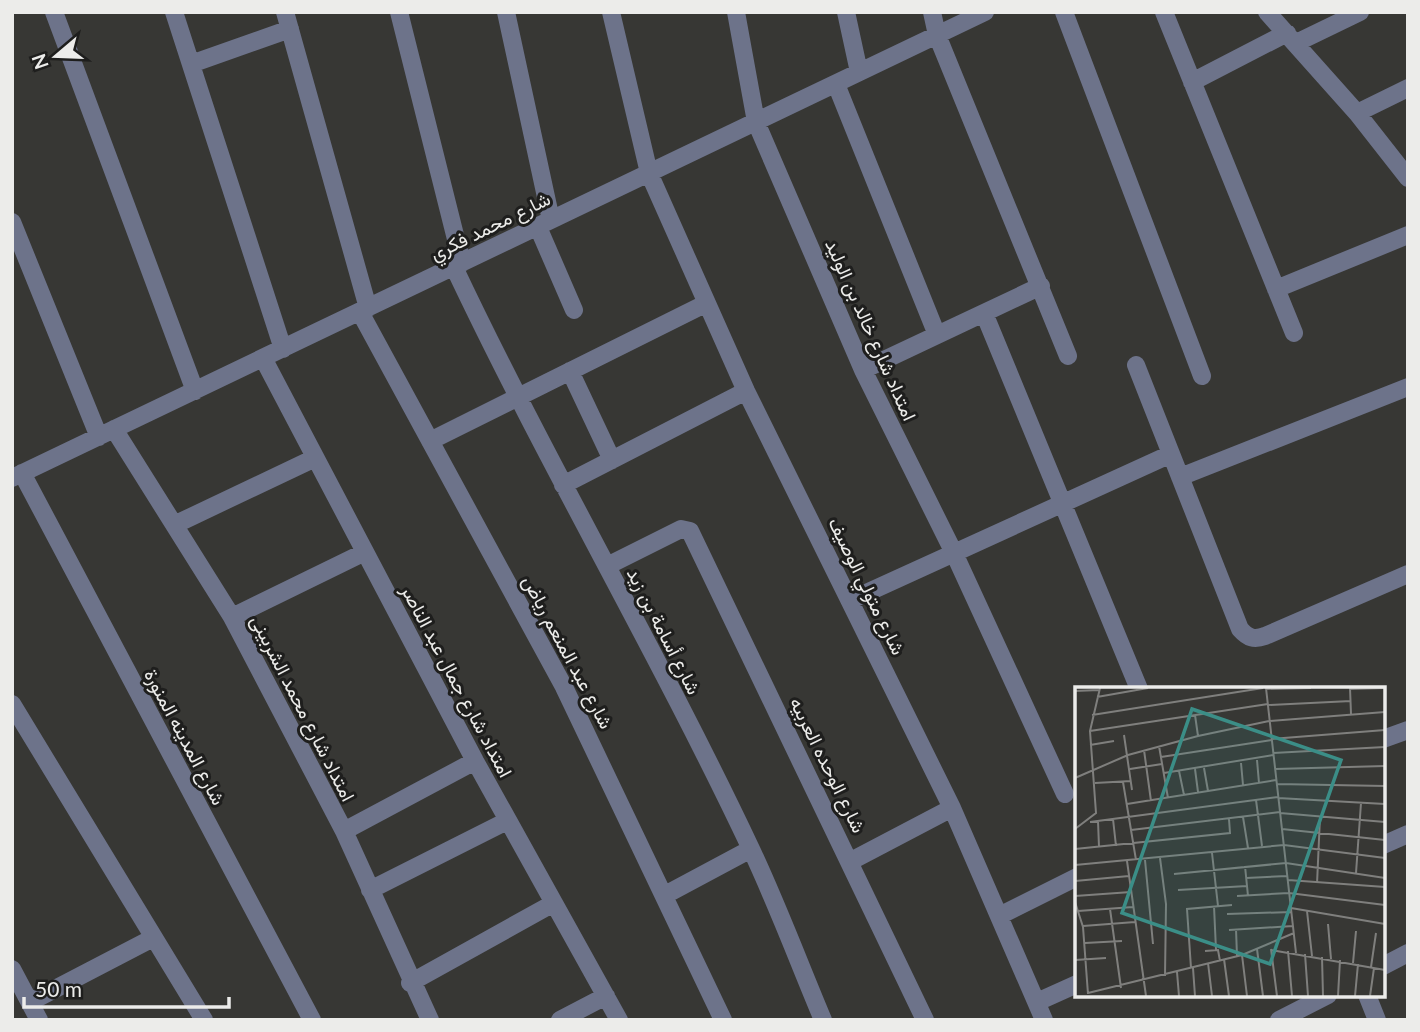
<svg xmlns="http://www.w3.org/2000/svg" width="1420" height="1032" font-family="Lato,Vazirmatn,sans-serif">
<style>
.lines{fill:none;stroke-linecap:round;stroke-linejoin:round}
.street{stroke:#6d738a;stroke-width:18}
.labels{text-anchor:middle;stroke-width:6;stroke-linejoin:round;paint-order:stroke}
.street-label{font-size:19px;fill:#ececea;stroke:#1e1e1d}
.inset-road{fill:none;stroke:#7f7f7d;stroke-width:2}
.view{fill:#3b8e87;fill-opacity:0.15;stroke:#3b8e87;stroke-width:3.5}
.inset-edge{fill:none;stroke:#ececea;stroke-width:3.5}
</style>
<rect width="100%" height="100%" fill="#373734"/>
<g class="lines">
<path class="street" d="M54,12L195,391
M174,12L283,349
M285,12L368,308
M399,12L462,263
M506,12L551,220
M611,12L649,173L746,391L952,808L1044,1020
M736,12L756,122L863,370L954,553L1065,794
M846,12L859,72
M932,12L937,35L1068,356
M1064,12L1202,376
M1164,12L1294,333
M1267,12L1357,113L1408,178
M1296,43L1360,12
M191,64L290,29
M1192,82L1287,33
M836,84L937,335
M1357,113L1408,88
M12,222L99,437
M538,227L574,310
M454,267C547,464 658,652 751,849C777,904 799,963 823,1020
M1276,289L1408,235
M360,312L564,687L723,1020
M984,313L1139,689
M263,358L475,761L619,1020
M1136,365L1240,629C1248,638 1254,640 1265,636L1408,574
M863,370L1041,286
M570,371L612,460
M114,429L232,617L344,831L430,1020
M430,441L705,304
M22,473L312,1020
M1180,477L1408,387
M12,478L985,12
M563,485L746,391
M176,524L315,458
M607,566L681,529L690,531L925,1020
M851,600L1171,454
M232,617L365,552
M12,704L204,1020
M1383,739L1408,730
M344,831L475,761
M1383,845L1408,834
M851,861L952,808
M370,890L507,821
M665,895L751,849
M999,916L1077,877
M1383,966L1408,953
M12,969L39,1020
M410,983L554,903
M1367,995L1377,1020
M30,1002L153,938
M1037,1002L1077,984
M560,1020L606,996
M1279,1020L1328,995"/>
</g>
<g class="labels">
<g class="street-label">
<text transform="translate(490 226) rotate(-26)" y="7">شارع محمد فكري</text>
<text transform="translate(871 330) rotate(66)" y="7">امتداد شارع خالد بن الوليد</text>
<text transform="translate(867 586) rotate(64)" y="7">شارع متولي الوصيف</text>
<text transform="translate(664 631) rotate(63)" y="7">شارع أسامة بن زيد</text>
<text transform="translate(568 652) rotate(62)" y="7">شارع عبد المنعم رياض</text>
<text transform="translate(457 681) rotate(62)" y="7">امتداد شارع جمال عبد الناصر</text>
<text transform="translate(303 708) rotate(63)" y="7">امتداد شارع محمد الشربينى</text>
<text transform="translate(185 737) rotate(62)" y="7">شارع المدينه المنورة</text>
<text transform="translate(828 765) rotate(64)" y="7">شارع الوحده العربيه</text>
</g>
</g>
<g transform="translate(1075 687)">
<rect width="310" height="310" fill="#373734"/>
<path class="inset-road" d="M191,1L221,266M275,1L276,27M191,2L236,1M275,2L310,1M0,4L24,3M22,10L73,1M193,18L276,14M17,28L188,1M120,28L123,49M15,44L193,17M49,48L57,103M196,52L310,43M15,58L39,54M84,59L93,111M69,63L76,114M198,66L310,60M86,70L197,53M182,73L184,96M166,76L168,98M129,81L133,104M55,82L87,77M120,82L123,105M200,82L310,79M104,84L109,108M89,86L198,68M0,91L53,68L123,49L194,34L310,25M48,95L61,173M20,96L56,94M202,97L310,99M203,111L310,117M181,113L187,159M52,117L201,93M205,126L310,135M168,130L173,161M38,132L41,159M23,134L24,160M15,135L203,110M0,142L21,126L15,44L25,1M207,142L310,153M56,143L205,125M0,162L155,146L154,132M137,166L143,219M85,171L91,217L90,289M70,173L78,257M52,174L71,309M0,178L209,158L310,171M170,179L173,209M281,186L286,116M99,187L211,176L310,191M171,191L212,189M213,193L310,200M0,194L54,189M242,197L245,130M103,203L172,199M0,209L56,205M162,209L214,206L310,218M0,215L8,240L13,307M139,219L141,263M216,221L310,237M35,222L46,301M3,224L58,220M232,224L237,269M152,227L216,225M253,237L256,272M8,239L60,235M161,242L162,269M154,243L218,239M10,256L47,254M182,262L188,309M196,262L202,309M196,263L310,283M130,264L143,263L145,274M213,264L217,309M230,267L233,309M167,268L172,309M247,270L248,309M149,272L154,309M0,273L31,271M133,276L137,309M278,276L281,244M296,280L301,246M116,281L112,222L157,218M118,281L120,309M102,285L104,309M13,306L167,268L219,246M263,309L265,273M280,309L283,277M295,309L299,281"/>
<path class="view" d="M117,22L266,73L195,277L47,226Z"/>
<rect width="310" height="310" class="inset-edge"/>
</g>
<rect width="1420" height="1032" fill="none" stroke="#ececea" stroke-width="28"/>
<g transform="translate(56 56) rotate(251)" stroke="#1e1e1d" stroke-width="5" paint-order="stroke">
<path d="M0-5L12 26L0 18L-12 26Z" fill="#ececea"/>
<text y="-10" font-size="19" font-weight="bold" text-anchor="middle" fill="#ececea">N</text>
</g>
<path d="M24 997v10h205v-10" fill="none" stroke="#ececea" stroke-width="3.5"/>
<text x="35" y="997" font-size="21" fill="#ececea" stroke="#1e1e1d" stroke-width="5" paint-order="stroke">50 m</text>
</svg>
